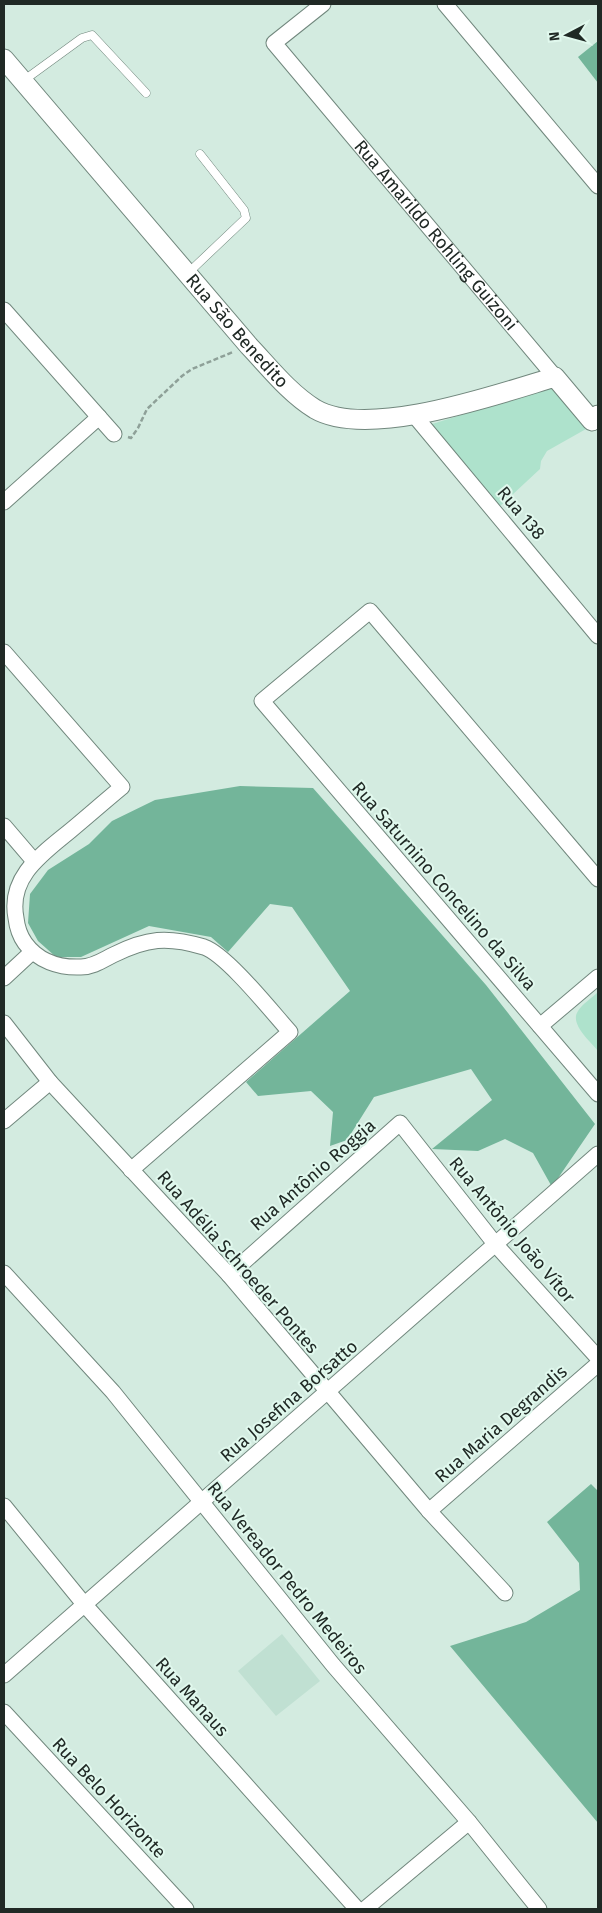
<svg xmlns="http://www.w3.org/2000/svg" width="602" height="1913" font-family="'Fira Sans',sans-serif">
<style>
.built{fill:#c0e0d2}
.green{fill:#aee2cc}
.forest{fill:#73b59a}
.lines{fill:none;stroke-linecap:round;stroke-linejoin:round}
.service-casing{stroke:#71877d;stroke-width:9}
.minor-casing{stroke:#71877d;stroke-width:17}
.tertiary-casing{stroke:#71877d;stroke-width:21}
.path{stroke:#8ea098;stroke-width:2.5;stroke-dasharray:5 2.5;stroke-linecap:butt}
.service{stroke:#fff;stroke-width:8}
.minor{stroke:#fff;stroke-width:15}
.tertiary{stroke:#fff;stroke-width:19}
.labels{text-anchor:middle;stroke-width:4;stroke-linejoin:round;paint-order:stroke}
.street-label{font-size:18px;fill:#202925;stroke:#e0f8ed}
</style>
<rect width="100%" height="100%" fill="#d3ebe0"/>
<path class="built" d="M282,1634L320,1681L276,1716L238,1671Z"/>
<path class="green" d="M551,387L586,429L547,451L541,461L540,469L498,508L429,425Z
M598,992V1051C591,1042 569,1024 578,1011C582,1004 592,998 598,992Z"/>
<path class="forest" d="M598,41V83L578,57Z
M240,786L313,788L486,985L595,1124L552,1187L533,1153L505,1139L478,1151L432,1149L492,1100L471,1069L374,1097L347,1140L330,1146L333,1112L311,1091L258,1096L246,1082L350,991L292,907L270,904L228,952L211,937L149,926L81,957H56L38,941L28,923L30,894L48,870L89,844L112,821L155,800Z
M591,1484L598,1491V1823L450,1646L526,1622L580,1590L579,1563L547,1522Z"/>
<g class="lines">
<g class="service-casing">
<path id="service" d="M23,81L82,38L92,35L146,93
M187,274L246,218L244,210L200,154"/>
</g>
<g class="minor-casing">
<g id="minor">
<path id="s1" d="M323,4L274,43L555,377"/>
<path d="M445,4L598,186"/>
<path d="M4,310L114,434"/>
<path d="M414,415L598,636"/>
<path d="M4,502L99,417"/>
<path d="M4,652L122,787C105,801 88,816 70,831C42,854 8,877 16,918C17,927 20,936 25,943C38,961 59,968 81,967C93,967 103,960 113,955C147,938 167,936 204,947C227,955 272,1012 290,1032L131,1170"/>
<path d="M4,826L34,861"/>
<path d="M598,879L370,611L262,701L598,1094"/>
<path d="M4,978L32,952"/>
<path d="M4,1023L50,1082L229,1275L429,1511L505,1593"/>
<path d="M540,1026L598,977"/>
<path d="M4,1121L50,1082"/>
<path d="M4,1273L113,1392L333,1665L469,1822L539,1909"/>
<path d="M229,1275L400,1123L496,1245L598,1358"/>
<path d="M4,1506L84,1604L357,1909"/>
<path d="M429,1511L598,1364"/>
<path d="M4,1675L598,1154"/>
<path d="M4,1712L186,1909"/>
<path d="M365,1909L469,1822"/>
</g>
</g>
<g class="tertiary-casing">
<g id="tertiary">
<path id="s2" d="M4,59L249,346C269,367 289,393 315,409C368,440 498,394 555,377L592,421L598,415"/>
</g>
</g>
<path class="path" d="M128,437L131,438L138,428L147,409L182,376L192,369L233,352"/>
<use href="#service" class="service"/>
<use href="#minor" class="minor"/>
<use href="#tertiary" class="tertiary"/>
</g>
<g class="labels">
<g class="street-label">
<text dy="6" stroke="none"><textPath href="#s1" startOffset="314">Rua Amarildo Rohling Guizoni</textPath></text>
<text dy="6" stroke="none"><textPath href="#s2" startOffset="358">Rua São Benedito</textPath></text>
<text transform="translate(521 513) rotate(50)" y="6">Rua 138</text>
<text transform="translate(444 886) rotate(49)" y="6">Rua Saturnino Concelino da Silva</text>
<text transform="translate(313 1175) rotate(-41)" y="6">Rua Antônio Roggia</text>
<text transform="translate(512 1230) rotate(50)" y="6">Rua Antônio João Vítor</text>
<text transform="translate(238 1262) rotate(49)" y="6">Rua Adélia Schroeder Pontes</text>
<text transform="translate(289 1401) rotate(-41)" y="6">Rua Josefina Borsatto</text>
<text transform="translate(501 1424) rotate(-41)" y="6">Rua Maria Degrandis</text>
<text transform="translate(287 1578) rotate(51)" y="6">Rua Vereador Pedro Medeiros</text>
<text transform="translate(192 1697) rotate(48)" y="6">Rua Manaus</text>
<text transform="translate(109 1798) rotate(47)" y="6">Rua Belo Horizonte</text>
</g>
</g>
<rect width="602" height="1913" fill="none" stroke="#202925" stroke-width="10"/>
<g transform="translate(567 35) rotate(264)" stroke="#e0f8ed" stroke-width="4" paint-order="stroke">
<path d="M0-4L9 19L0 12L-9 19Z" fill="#202925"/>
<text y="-8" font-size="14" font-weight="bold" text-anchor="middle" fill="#202925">N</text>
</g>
</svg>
